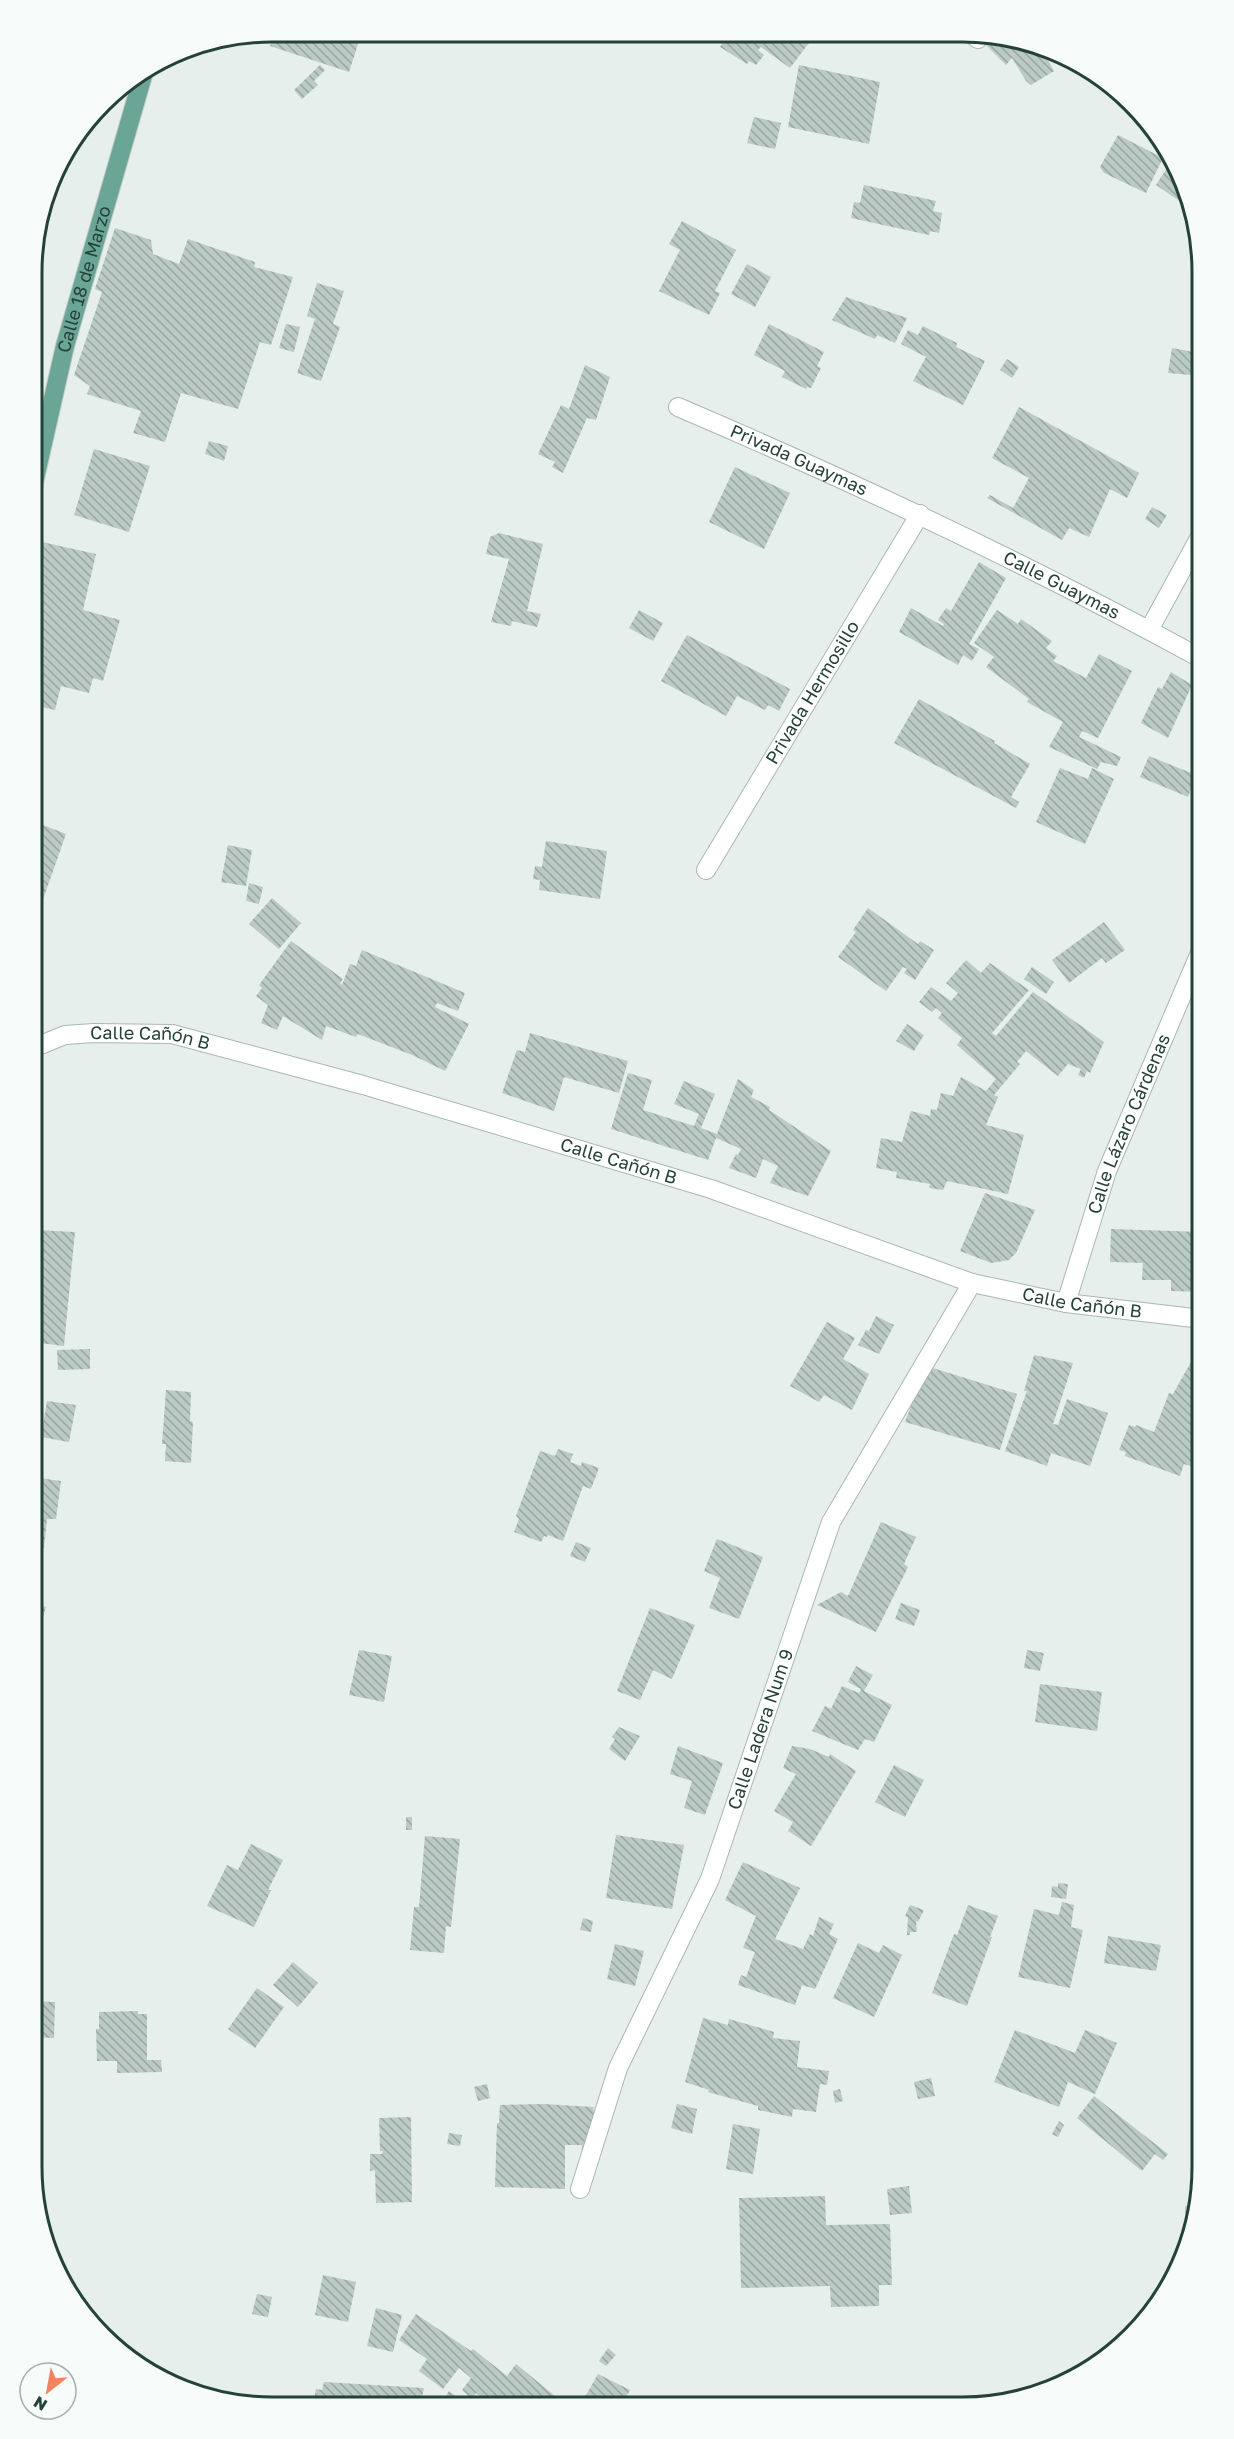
<svg xmlns="http://www.w3.org/2000/svg" width="1234" height="2439" font-family="'Golos Text',sans-serif">
<style>
.building{fill:url(#building-back-hatch)}
.lines{fill:none;stroke-linecap:round;stroke-linejoin:round}
.minor-casing{stroke:#a8b8b2;stroke-width:20}
.major-casing{stroke:#c2cac8;stroke-width:20}
.minor{stroke:#fff;stroke-width:18}
.major{stroke:#6aa596;stroke-width:18}
.labels{text-anchor:middle;stroke-width:5;stroke-linejoin:round;paint-order:stroke}
.street-label{font-size:18px;fill:#24423a;stroke:#f7fbf9}
.rim{fill:none;stroke:#24423a;stroke-width:3}
</style>
<defs>
<pattern id="building-back-hatch" width="6" height="6" patternUnits="userSpaceOnUse" patternTransform="scale(1.5)"><rect width="6" height="6" fill="#bbcac4"/><path d="M-1 5l2 2M0 0l6 6M5-1l2 2" fill="none" stroke="#98a6a0"/></pattern>
</defs>
<rect width="100%" height="100%" fill="#e6efeb"/>
<path class="building" d="M275,32H362L349,72L270,46Z
M729,34L782,35H815L790,68L761,47L758,50L764,55L756,65L749,61L747,64L720,47Z
M989,36H1009L1041,47L1054,71L1031,85L1026,81L1012,58L1006,65L983,42Z
M320,65L325,70L314,81L318,85L302,99L294,90Z
M799,65L880,82L869,144L788,127Z
M754,117L781,123L775,149L747,143Z
M1118,135L1163,158L1146,193L1104,173L1100,167Z
M1172,160L1190,195L1191,203L1187,200L1184,204L1156,185Z
M52,178L58,180L49,222L40,220Z
M864,185L936,201L933,211L942,213L939,233L930,231L929,235L851,218L854,202L860,203Z
M682,221L736,250L715,291L720,293L709,315L659,291L680,250L669,244Z
M115,228L151,240L153,254L179,264L188,239L255,262L254,267L293,277L271,345L260,342L238,409L181,393L165,442L133,433L141,411L87,394L90,386L74,375L102,292L95,289Z
M747,264L771,277L755,307L731,294Z
M317,283L344,291L333,324L340,327L321,381L297,373L315,319L307,316Z
M846,297L907,318L895,343L877,335L875,339L832,320Z
M286,324L300,327L294,352L279,348Z
M769,324L824,352L817,366L821,368L811,388L807,387L806,389L782,377L785,371L754,355Z
M923,326L957,343L956,347L985,361L963,405L913,381L926,357L901,344L908,330L918,335Z
M1202,345V376L1168,373L1172,348L1199,353Z
M1007,359L1019,367L1012,378L1000,370Z
M585,365L610,377L596,420L587,418L563,473L552,467L555,462L538,454L561,405L569,409Z
M1019,407L1139,473L1127,498L1110,489L1089,537L1069,528L1062,540L987,498L990,495L1013,508L1029,478L992,458Z
M209,441L228,446L224,461L205,454Z
M94,449L150,466L129,532L74,515Z
M735,467L790,493L764,549L709,522Z
M1152,507L1167,515L1159,528L1145,519Z
M499,533L543,544L527,611L541,614L537,627L512,621L511,626L491,622L509,559L486,554L490,537Z
M33,540L96,554L83,610L120,620L103,681L93,678L89,693L61,686L55,710L33,705Z
M979,562L1006,578L969,644L979,649L972,661L963,655L958,665L899,632L911,608L943,626L944,624L938,620L946,608L951,611Z
M639,610L663,623L653,641L629,628Z
M997,610L1018,624L1021,619L1052,641L1046,648L1057,656L1053,661L1086,678L1099,654L1132,671L1098,738L1082,731L1079,737L1121,757L1117,766L1101,762L1097,769L1049,747L1063,722L1027,702L1029,699L986,667L994,657L974,643Z
M687,635L790,689L779,711L768,705L765,710L737,696L726,716L661,681Z
M1171,672L1192,685L1168,738L1141,723L1158,687L1162,689Z
M919,699L995,741L994,743L1030,764L1011,797L1019,802L1016,808L894,743Z
M1149,756L1196,775L1188,797L1140,777Z
M1060,768L1088,779L1092,768L1114,779L1085,844L1036,822Z
M33,821L66,834L40,908L33,906Z
M546,841L607,851L600,899L539,890L540,880L533,879L535,866L542,867Z
M228,845L252,850L246,886L221,882Z
M249,883L263,887L259,904L246,901Z
M272,898L301,923L279,949L249,924Z
M868,908L918,944L920,941L934,950L915,980L904,973L907,969L903,967L886,991L838,957L856,932L853,930Z
M1104,922L1125,950L1106,963L1102,958L1069,983L1052,960Z
M291,941L343,979L340,983L342,985L350,964L356,966L362,950L465,993L458,1011L437,1003L435,1007L469,1024L445,1071L412,1055L358,1034L356,1037L326,1026L322,1040L283,1016L277,1030L261,1023L268,1005L256,996L262,988L259,985Z
M966,960L981,973L990,963L1029,990L992,1033L996,1036L1033,992L1104,1042L1090,1073L1087,1071L1084,1078L1078,1075L1081,1069L1068,1064L1058,1076L1026,1051L1017,1062L1020,1064L994,1095L998,1097L986,1125L1024,1135L1008,1194L947,1181L943,1190L929,1188L930,1184L896,1178L897,1172L876,1168L881,1138L902,1142L911,1111L930,1116L931,1109L937,1110L941,1093L953,1096L961,1077L986,1091L996,1079L957,1045L962,1038L938,1018L942,1013L936,1008L932,1012L919,1002L931,987L951,1001L958,993L946,983Z
M1032,967L1054,982L1046,994L1024,979Z
M907,1024L924,1035L914,1051L896,1041Z
M530,1033L628,1061L619,1093L564,1077L554,1111L502,1093L517,1050L525,1052Z
M628,1073L652,1080L643,1110L694,1126L699,1114L674,1104L684,1081L715,1094L701,1128L717,1134L738,1079L754,1090L751,1097L770,1107L769,1110L831,1151L808,1196L770,1183L778,1166L763,1159L756,1178L729,1168L736,1154L738,1155L741,1149L716,1138L708,1160L611,1129Z
M985,1193L1035,1210L1016,1253L1009,1260L991,1263L960,1251Z
M1111,1229L1202,1232V1292L1171,1291V1280H1142L1143,1263L1110,1262Z
M36,1230L75,1232L64,1346L32,1342V1264Z
M876,1316L894,1325L879,1354L858,1345L866,1330L869,1331Z
M827,1322L855,1338L843,1359L869,1374L852,1410L824,1395L819,1402L790,1386Z
M1200,1346L1202,1347V1470L1184,1464L1180,1476L1125,1456L1126,1452L1119,1450L1129,1425L1135,1427L1136,1425L1154,1432L1169,1393L1173,1394Z
M90,1349V1369L58,1370L57,1350Z
M1034,1355L1073,1363L1053,1424L1058,1425L1067,1399L1108,1413L1090,1466L1051,1453L1047,1466L1005,1451L1027,1391H1024Z
M926,1366L1017,1394L1000,1450L905,1422Z
M166,1390L191,1392L190,1421L193,1422L191,1463L165,1461L166,1444H162Z
M47,1401L76,1405L69,1442L41,1437Z
M558,1449L573,1454L570,1462L581,1466L582,1462L599,1468L591,1489L583,1486L563,1541L548,1535L547,1537L544,1536L541,1542L514,1532L519,1519L516,1516L540,1451L555,1456Z
M32,1477L61,1481L56,1519H47L44,1548L32,1546Z
M881,1522L916,1537L904,1564L908,1567L876,1632L817,1605L841,1592L848,1596Z
M717,1539L763,1557L739,1619L709,1608L720,1578L704,1571Z
M576,1542L591,1548L585,1562L570,1556Z
M32,1603L46,1607L41,1624L32,1622Z
M901,1603L920,1610L914,1626L895,1619Z
M650,1608L695,1625L672,1679L653,1670L640,1700L617,1691Z
M359,1650L392,1656L384,1702L349,1695Z
M1027,1650L1044,1653L1040,1671L1024,1668Z
M856,1666L873,1675L864,1691L892,1705L874,1742L865,1739L858,1750L812,1731L825,1706L831,1709L842,1686L859,1693L861,1689L848,1682Z
M1040,1684L1102,1692L1097,1731L1035,1722Z
M619,1727L640,1736L625,1761L609,1749L615,1739L612,1737Z
M678,1746L723,1763L705,1815L684,1808L692,1781L670,1774Z
M792,1746L810,1749L829,1757L830,1754L856,1771L811,1846L788,1831L793,1822L774,1811L796,1774L783,1768Z
M894,1765L924,1780L905,1817L875,1802Z
M406,1817H412V1830H406Z
M616,1835L684,1845L672,1909L606,1898Z
M425,1836L460,1839L451,1927L446,1926L444,1953L410,1950L414,1907H419Z
M251,1844L283,1860L268,1890H271L254,1927L207,1906L227,1865L238,1870Z
M743,1862L800,1888L775,1939L803,1949L810,1934L813,1936L819,1917L834,1924L829,1934L838,1939L817,1985L815,1989L802,1985L795,2005L738,1985L741,1975L746,1977L755,1952L743,1948L756,1916L725,1900Z
M1058,1883L1068,1884L1066,1899L1051,1897L1052,1886L1058,1887Z
M1062,1902L1074,1905L1071,1927L1083,1930L1070,1988L1018,1977L1034,1909L1059,1915Z
M910,1905L924,1910L918,1922L916,1921L917,1932H910V1935H907L908,1917L905,1916Z
M968,1905L998,1916L990,1937H992L967,2006L932,1993L954,1934L957,1935Z
M583,1918L593,1921L591,1932L580,1930Z
M1108,1936L1161,1945L1156,1971L1104,1963Z
M858,1943L879,1953L883,1945L902,1955L874,2017L833,1998Z
M615,1944L644,1951L635,1986L607,1979Z
M293,1962L318,1983L298,2007L273,1985Z
M257,1988L284,2007L255,2048L228,2029Z
M32,2001L55,2002L54,2038L32,2037Z
M138,2011V2014H147V2060H161L162,2072L117,2073V2061H97L96,2029H99V2012Z
M703,2018L728,2025L729,2019L774,2032L773,2038L800,2041L797,2067L829,2071L827,2085L820,2084L816,2112L793,2109L792,2117L758,2110V2106L708,2092L709,2090L685,2082Z
M1015,2030L1075,2053L1085,2030L1117,2043L1095,2094L1068,2082L1059,2107L994,2082Z
M931,2078L935,2096L918,2099L914,2082Z
M487,2084L490,2098L478,2101L474,2087Z
M840,2089L843,2101L835,2103L833,2091Z
M1094,2096L1168,2154L1163,2160L1155,2154L1142,2171L1077,2118Z
M543,2104L594,2107L593,2110H598L581,2162L582,2145H565V2189L495,2187L497,2123H499L500,2105Z
M677,2104L697,2109L692,2134L671,2128Z
M411,2117L412,2202L376,2203L375,2170L370,2171V2154H382L383,2151H380L379,2118Z
M1059,2121L1064,2125L1058,2137L1052,2134Z
M733,2124L760,2129L753,2174L726,2169Z
M449,2133L462,2135L460,2146L447,2144Z
M909,2186L912,2213L890,2215L887,2189Z
M825,2196L826,2225L890,2224L892,2285H879V2306L831,2307L830,2286L741,2288L739,2198Z
M1197,2205L1192,2228H1186L1185,2206Z
M323,2275L356,2282L348,2322L315,2315Z
M257,2294L272,2297L268,2317L252,2314Z
M376,2308L402,2315L393,2352L367,2346Z
M416,2314L471,2351L473,2349L507,2376L516,2364L566,2405L485,2406L488,2402L476,2393L472,2399L462,2390L471,2378L459,2368L443,2389L419,2371L427,2359L399,2340Z
M608,2348L616,2355L606,2366L599,2361Z
M598,2374L630,2390L621,2407L580,2406Z
M324,2382L424,2388L420,2406H313L316,2389L322,2390Z
M449,2391L468,2406H440Z"/>
<g class="lines">
<g class="minor-casing">
<g id="minor">
<path d="M974,36L978,39"/>
<path id="s1" d="M678,407C856,483 1032,566 1202,659"/>
<path d="M1149,630L1202,533"/>
<path id="s2" d="M706,870L920,514"/>
<path id="s3" d="M33,1048L65,1035L94,1033L172,1034L363,1085L711,1189L972,1283L1066,1303L1202,1319"/>
<path id="s4" d="M1066,1303L1107,1171L1202,948"/>
<path id="s5" d="M580,2189L618,2068L710,1879L831,1522L972,1283"/>
</g>
</g>
<g class="major-casing">
<g id="major">
<path id="s6" d="M33,487L65,346L144,72"/>
</g>
</g>
<use href="#minor" class="minor"/>
<use href="#major" class="major"/>
</g>
<g class="labels">
<g class="street-label">
<text dy="6" stroke="none"><textPath href="#s6" startOffset="214">Calle 18 de Marzo</textPath></text>
<text dy="6" stroke="none"><textPath href="#s1" startOffset="132">Privada Guaymas</textPath></text>
<text dy="6" stroke="none"><textPath href="#s1" startOffset="423">Calle Guaymas</textPath></text>
<text dy="6" stroke="none"><textPath href="#s2" startOffset="207">Privada Hermosillo</textPath></text>
<text dy="6" stroke="none"><textPath href="#s3" startOffset="120">Calle Cañón B</textPath></text>
<text dy="6" stroke="none"><textPath href="#s4" startOffset="190">Calle Lázaro Cárdenas</textPath></text>
<text dy="6" stroke="none"><textPath href="#s3" startOffset="606">Calle Cañón B</textPath></text>
<text dy="6" stroke="none"><textPath href="#s3" startOffset="1092">Calle Cañón B</textPath></text>
<text dy="6" stroke="none"><textPath href="#s5" startOffset="495">Calle Ladera Num 9</textPath></text>
</g>
</g>
<path d="M0 0H1234V2439H0ZM272 42H962A230 230 0 0 1 1192 272V2167A230 230 0 0 1 962 2397H272A230 230 0 0 1 42 2167V272A230 230 0 0 1 272 42Z" fill="#f7fbf9" fill-rule="evenodd"/>
<path class="rim" d="M272 42H962A230 230 0 0 1 1192 272V2167A230 230 0 0 1 962 2397H272A230 230 0 0 1 42 2167V272A230 230 0 0 1 272 42Z"/>
<g transform="translate(48 2391) rotate(211)"><circle r="28" fill="#f7fbf9" stroke="#a3b1ad" stroke-width="1.5"/>
<path d="M0-4.5L10 22L0 15L-10 22Z" fill="#f4845f"/>
<text y="-9" font-size="16" font-weight="bold" text-anchor="middle" fill="#24423a">N</text>
</g>
</svg>
